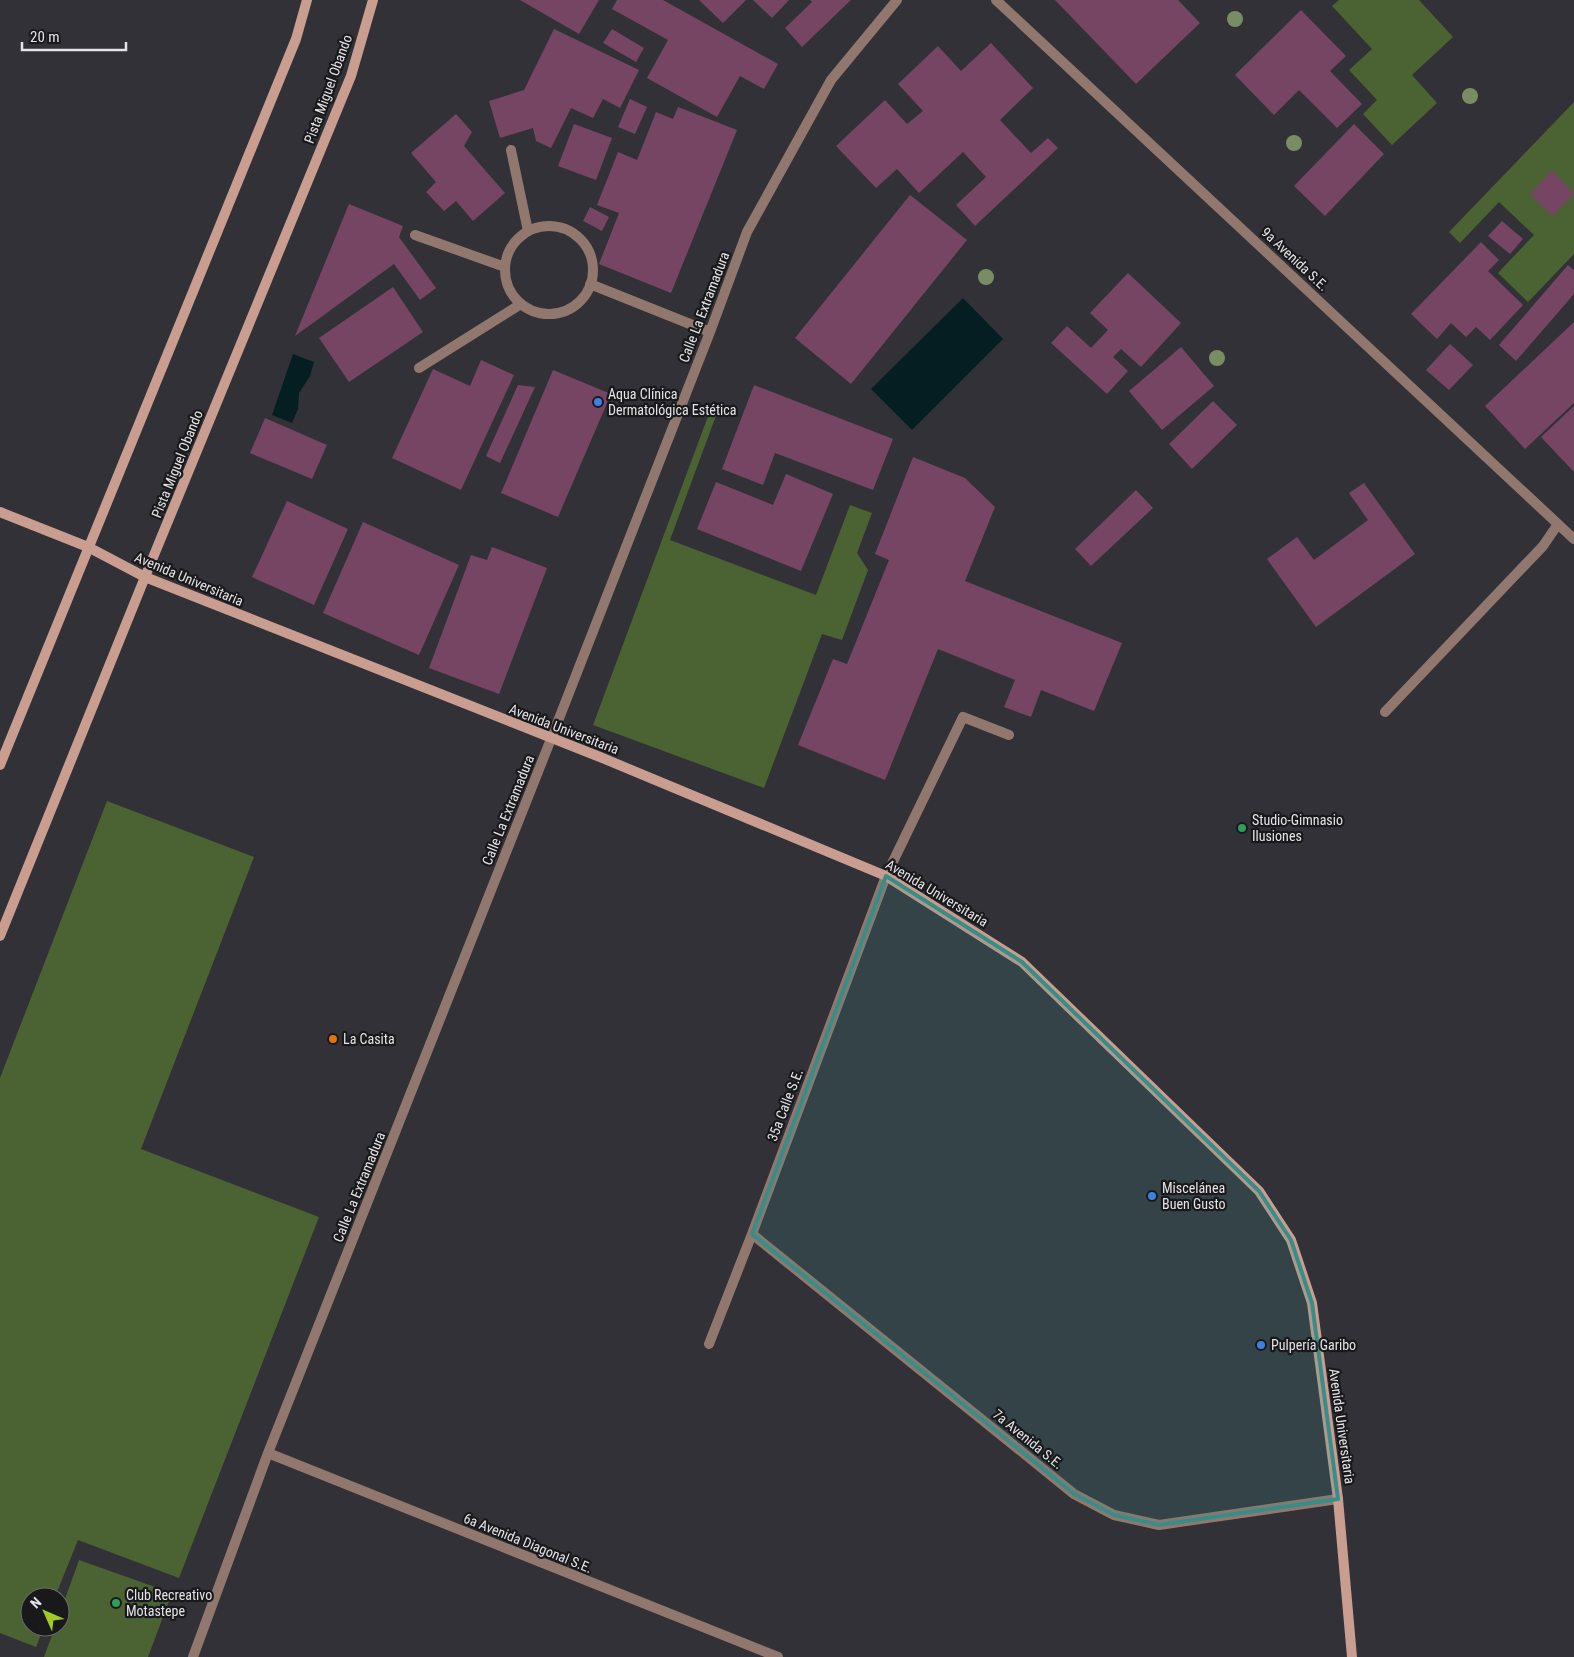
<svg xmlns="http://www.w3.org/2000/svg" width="1574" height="1657" font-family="'Roboto Condensed',sans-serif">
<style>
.green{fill:#4b6332}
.water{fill:#041e21}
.building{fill:#774564}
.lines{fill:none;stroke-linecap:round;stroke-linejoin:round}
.lane{stroke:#92776f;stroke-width:10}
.street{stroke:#92776f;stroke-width:10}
.secondary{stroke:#c99e91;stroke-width:10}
.tree{fill:#798d65}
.marked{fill:#3a8c86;fill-opacity:0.2;stroke:#3a8c86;stroke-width:4;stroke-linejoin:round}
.shop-dot{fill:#3f7fe0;stroke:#19191c;stroke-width:2}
.leisure-dot{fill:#2e9e5b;stroke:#19191c;stroke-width:2}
.food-dot{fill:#e8710a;stroke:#19191c;stroke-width:2}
.labels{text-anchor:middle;stroke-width:4.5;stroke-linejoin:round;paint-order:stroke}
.street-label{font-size:14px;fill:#e4e3e7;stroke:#19191c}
.poi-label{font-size:14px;fill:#e4e3e7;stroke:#19191c;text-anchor:start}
</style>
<rect width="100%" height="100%" fill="#323137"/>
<path class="green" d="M1339,0H1419L1453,37L1412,75L1437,103L1392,145L1363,114L1377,100L1349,70L1372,49L1332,6Z
M1574,102V254L1528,302L1498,273L1534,235L1499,202L1460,243L1449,232Z
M710,411L717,413L670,540L816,595L850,505L872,513L857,553L868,570L842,640L822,634L764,788L593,725Z
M107,801L254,857L141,1149L319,1217L179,1578L78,1540L55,1597H30V1627H44L36,1647L0,1633V1078Z
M79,1560L172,1593L148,1657H44L55,1627H60V1613Z"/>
<path class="water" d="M963,298L1003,339L912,430L871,389Z
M293,354L314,362L310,376L299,393L298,409L292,423L272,415Z"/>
<path class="building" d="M520,0H599L579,34Z
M617,0H663L778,64L764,89L740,76L717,117L647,78L668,40L612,9Z
M699,0H746L723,23Z
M753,0H789L772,18Z
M810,0H851L802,47L785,28L812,2Z
M1055,0H1178L1200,23L1136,84Z
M1301,10L1346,56L1330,71L1362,104L1337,128L1299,90L1274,115L1235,75Z
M554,29L639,70L620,108L603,99L593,118L571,108L551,148L536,141L533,128L500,138L489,101L524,90Z
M612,29L644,48L636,62L603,43Z
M991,43L1033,88L1000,120L1031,153L1048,138L1058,148L975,226L956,205L986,177L963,152L919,193L897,169L876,188L836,146L885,100L907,124L923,111L898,84L938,46L961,71Z
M630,99L647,107L635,134L618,127Z
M678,107L737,130L671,293L599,264L619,213L597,205L618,152L637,160L656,112L673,119Z
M456,114L472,132L464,146L505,193L473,221L456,201L444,211L426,192L436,182L411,153Z
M574,124L612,138L596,180L558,166Z
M1354,124L1384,154L1325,216L1294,186Z
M1552,170L1574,194L1552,216L1530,194Z
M910,195L967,240L851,384L795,338Z
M349,204L403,226L399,237L436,288L420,300L394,264L295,336Z
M590,207L609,217L602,231L583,221Z
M1502,221L1523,239L1510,254L1488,236Z
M1481,242L1499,260L1488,271L1523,305L1490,340L1476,327L1466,337L1451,323L1437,339L1411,314Z
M1568,265L1574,270V294L1516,361L1499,345Z
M1128,273L1181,323L1141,367L1121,349L1113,357L1128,371L1107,394L1051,343L1067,326L1091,348L1108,330L1090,313Z
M393,287L423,332L349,382L319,338Z
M1574,322V403L1525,449L1485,406Z
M1450,344L1473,365L1449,390L1426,370Z
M1181,347L1214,386L1162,430L1129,391Z
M481,360L514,375L461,490L392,458L433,369L470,386Z
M553,370L611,394L558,517L501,493Z
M518,385L535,387L500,463L486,456Z
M754,385L893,439L873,490L775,453L763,485L722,469Z
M1213,401L1237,425L1192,469L1169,444Z
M1574,406V472L1541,437Z
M265,418L327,445L312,479L250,453Z
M913,457L965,478L995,507L965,581L1122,643L1094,711L1041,690L1031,717L1004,707L1015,680L938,649L885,780L798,745L833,659L847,664L889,560L875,554Z
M786,474L833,494L801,571L697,529L716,482L773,505Z
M1364,483L1415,554L1316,627L1267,559L1297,537L1314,560L1368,520L1349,493Z
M1136,490L1153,508L1091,566L1075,549Z
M287,501L348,529L314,605L252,577Z
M363,522L459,565L419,655L323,613Z
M492,547L547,568L499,694L429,668L471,555L487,560Z"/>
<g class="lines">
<path class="lane" d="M886,876L963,717L1009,735"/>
<path class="street" d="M996,0L1574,539
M511,150L528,231
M505 270a44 44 0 1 1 88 0a44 44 0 1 1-88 0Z
M415,235L505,267
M590,284L710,332
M419,368L521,304
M1385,712L1543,546L1558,524
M752,1234L1074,1494L1114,1515L1159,1525L1338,1499
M709,1344L752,1234L886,876
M268,1453L778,1657
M193,1657L268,1453L551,739L710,332L747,232L831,80L897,0"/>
<path class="secondary" d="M0,512L88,547L145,577L600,757L886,876L1022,962L1259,1191L1291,1240L1312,1303L1338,1499L1352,1657
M0,765L296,39L307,0
M0,936L145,577L351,76L373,0"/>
</g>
<g class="tree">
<circle cx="1235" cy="19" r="8"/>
<circle cx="1470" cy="96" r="8"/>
<circle cx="1294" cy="143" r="8"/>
<circle cx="986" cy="277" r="8"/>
<circle cx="1217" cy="358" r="8"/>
</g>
<path class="marked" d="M886,876L1022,962L1259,1191L1291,1240L1312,1303L1338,1499L1159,1525L1114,1515L1074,1494L752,1234Z"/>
<g class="shop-dot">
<circle cx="598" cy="402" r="5"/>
<circle cx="1152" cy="1196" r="5"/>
<circle cx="1261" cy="1345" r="5"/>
</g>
<g class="leisure-dot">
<circle cx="1242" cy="828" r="5"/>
<circle cx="116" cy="1603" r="5"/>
</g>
<circle class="food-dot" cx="333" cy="1039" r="5"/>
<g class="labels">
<g class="street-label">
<text transform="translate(328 89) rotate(-70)" y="5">Pista Miguel Obando</text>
<text transform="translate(1295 259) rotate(43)" y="5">9a Avenida S.E.</text>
<text transform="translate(704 307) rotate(-69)" y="5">Calle La Extramadura</text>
<text transform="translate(177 464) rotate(-68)" y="5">Pista Miguel Obando</text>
<text transform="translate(189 579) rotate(23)" y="5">Avenida Universitaria</text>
<text transform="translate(564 729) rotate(21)" y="5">Avenida Universitaria</text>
<text transform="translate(508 810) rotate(-68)" y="5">Calle La Extramadura</text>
<text transform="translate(937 893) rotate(31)" y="5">Avenida Universitaria</text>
<text transform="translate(785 1105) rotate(-69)" y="5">35a Calle S.E.</text>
<text transform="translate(359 1187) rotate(-68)" y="5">Calle La Extramadura</text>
<text transform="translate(1342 1426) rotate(82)" y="5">Avenida Universitaria</text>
<text transform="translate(1028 1439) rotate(39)" y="5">7a Avenida S.E.</text>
<text transform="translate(528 1543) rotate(22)" y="5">6a Avenida Diagonal S.E.</text>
</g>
<g class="poi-label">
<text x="608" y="399">Aqua Clínica<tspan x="608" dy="16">Dermatológica Estética</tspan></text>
<text x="1252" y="825">Studio-Gimnasio<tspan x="1252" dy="16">Ilusiones</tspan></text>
<text x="343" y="1044">La Casita</text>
<text x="1162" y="1193">Miscelánea<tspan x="1162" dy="16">Buen Gusto</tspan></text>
<text x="1271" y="1350">Pulpería Garibo</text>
<text x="126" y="1600">Club Recreativo<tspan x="126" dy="16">Motastepe</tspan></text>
</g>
</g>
<g transform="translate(45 1612) rotate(315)"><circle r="24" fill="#19191c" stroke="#6a6a6d"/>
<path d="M0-4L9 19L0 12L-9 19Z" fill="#a1c929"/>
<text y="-8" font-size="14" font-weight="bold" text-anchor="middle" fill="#e4e3e7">N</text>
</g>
<path d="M22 42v8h104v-8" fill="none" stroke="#e4e3e7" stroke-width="2.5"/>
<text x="30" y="42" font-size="15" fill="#e4e3e7" stroke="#19191c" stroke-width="4" paint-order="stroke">20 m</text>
</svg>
